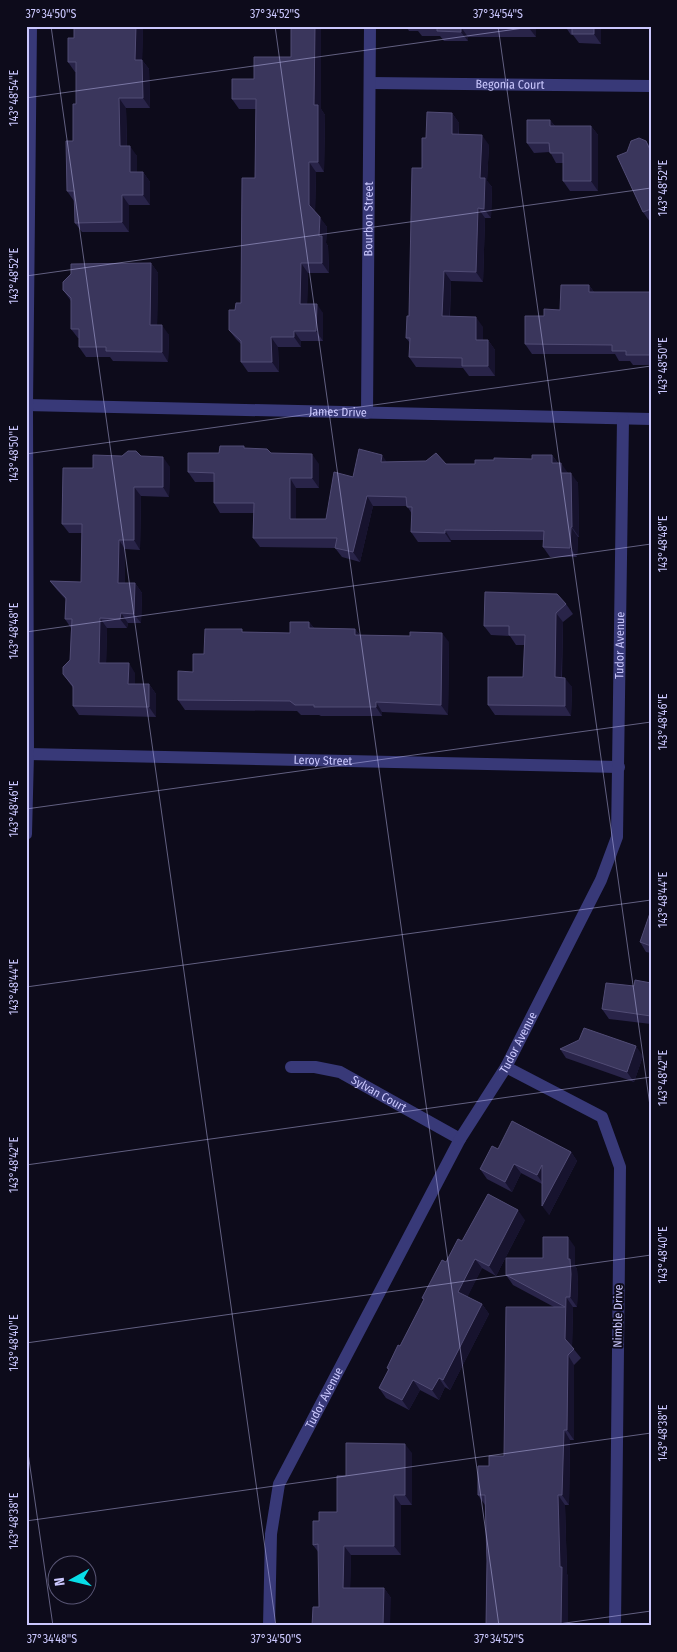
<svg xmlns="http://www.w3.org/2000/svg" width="677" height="1652" font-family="'Fira Sans Condensed',sans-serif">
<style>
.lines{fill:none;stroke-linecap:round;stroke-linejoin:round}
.minor{stroke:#383978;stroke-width:12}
.wall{fill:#292449}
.shaded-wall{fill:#17132e}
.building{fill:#3a365c;stroke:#514c75}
.ticks{fill:none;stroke:#cac7fd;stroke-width:1;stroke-opacity:0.45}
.labels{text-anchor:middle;stroke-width:4;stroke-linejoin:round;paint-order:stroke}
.street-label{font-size:12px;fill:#cac7fd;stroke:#0d0b1b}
.neatline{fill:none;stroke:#cac7fd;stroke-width:2}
.ticks-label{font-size:12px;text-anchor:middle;fill:#cac7fd}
</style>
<rect width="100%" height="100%" fill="#0d0b1b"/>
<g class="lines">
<g class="minor">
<path id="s1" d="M370,83L651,86"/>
<path id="s2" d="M26,405L651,419"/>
<path id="s3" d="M367,413L370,26"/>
<path id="s4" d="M28,754L619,767"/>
<path d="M26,834L28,754L27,405L31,26"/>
<path id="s5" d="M291,1067H315L340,1072L460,1139"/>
<path d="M506,1067L602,1117L620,1167L615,1626"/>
<path id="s6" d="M269,1626L271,1534L279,1484L460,1139L506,1067L601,880L617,837L623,419"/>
</g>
</g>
<path class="wall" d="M74,26H143L142,60L149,69L150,108H126L127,146L137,156V172H143L150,182V205H129V232H82L75,223V201H74L67,191L73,141L76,104V72H75L68,62L74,38Z
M251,26H321V109L325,115L324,172H316L315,212L327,227L326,243L328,246L329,273H308L307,304L323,313V341H301V347H278L279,372H248L241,362V344L236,339L229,330L235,310L241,303L255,178L256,109H239L232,99L254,79L291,57V27H252Z
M406,26H536V37H468V41H444L440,36H422L418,31H409Z
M565,26H627V29H601V44L579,43L573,35H571Z
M452,113L459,123V134L489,145L487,181L492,187L491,218H485L483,282L451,281L450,316L483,327V340H488L495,350V376H469L463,368L416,367L409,357L410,343L406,338L409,316L422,168L426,138Z
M550,120L555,126H591L598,135V191H570L563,181V163H556L550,152L534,153L527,143Z
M646,141L651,148V222H650L643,212L627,152Z
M151,263L158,273L157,325L169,335L168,362L113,361L110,357H86L79,347V338H78L71,329V301L63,290Z
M589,285L594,292H651V365H633L630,361H619L615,354H532L525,344L544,316L560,310Z
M245,448L319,464V488H296V519H326L353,477L387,462L446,464H475L494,460L532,459L552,455L558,463L578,483L579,537H578L577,557H550L543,547L544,540H451V542H418L411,532L412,514L407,506H373L360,562L342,557L335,548L260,547L253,538L254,513H220L214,503V482H195L188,472L219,453Z
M141,456L170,467L169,497L141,496L140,550L125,549V583H135L142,593L141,623H128L127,628H107L106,663L135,673V684H149L156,694V717L79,715L73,706V688L63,674L70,660L71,628L65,619L66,600L57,590L50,581L81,582L82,533H69L62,524L93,468Z
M566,604L573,614L563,622L562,678L572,687L571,716L495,715L488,705L523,677L524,645H516L510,636L491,635L484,626Z
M309,622L314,628L355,629L360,635L449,642L448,715L382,712V716H321L319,715H301L297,711L185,710L178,700L193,672L244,632L290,633Z
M651,910V953L646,952L640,942Z
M651,983V1024L609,1019L602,1009L634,986Z
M560,1049L643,1056L634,1082L566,1058Z
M498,1149L571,1152L577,1161L549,1215L542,1184L521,1173L512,1192L487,1179L480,1169Z
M525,1220L496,1276L482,1268L467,1297L482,1304L489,1314L450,1390L445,1387L439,1400L420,1390L409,1410L386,1398L379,1388L388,1370L387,1368L400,1346L424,1300L422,1298L446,1262L462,1241Z
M575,1247V1266L577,1269L578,1283L577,1307H573L572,1347L581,1358L574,1365V1440H570L569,1505H565L567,1574L568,1576V1626H486L487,1561L485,1505L478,1495L489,1466L504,1456L554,1307L513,1285L506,1275L543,1258Z
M412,1453V1505H401V1555H351L350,1588H384L391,1598L319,1607V1553L313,1545L319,1521L337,1512L346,1476Z"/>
<path class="shaded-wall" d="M136,26H143L142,69L135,60Z
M315,26H321V109L325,115L324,172L318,162L314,105Z
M529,26H536V37L529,28Z
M594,26H599L601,29V44L594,34Z
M461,27L468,37V41L461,32Z
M142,60L149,69L150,108L143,98Z
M119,98L126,108L127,155L120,146Z
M452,113L459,123L458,144L452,134Z
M550,120L557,129L550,126Z
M591,126L598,135V191L591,181Z
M482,135L489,145L487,181L492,187L491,218L484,209L480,178Z
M130,146L137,156V182L130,172Z
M309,162L316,172L315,214L309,205Z
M143,172L150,182V205L143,195Z
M122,195L129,205V232L122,222Z
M478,208L485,218L483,282L476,272Z
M320,217L327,227L326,243L328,246L329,273L322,263L319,236Z
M151,263L158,273L157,335L150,325Z
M301,263L308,273L307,313L300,304Z
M444,271L451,281L449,326L442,316Z
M589,285L596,295L589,292Z
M317,304L323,313V341L316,331Z
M476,317L483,327V350L476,340Z
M162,325L169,335L168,362L162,352Z
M294,331L301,341V347L294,337Z
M271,337L278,347L279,372L272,362Z
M488,340L495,350V376L488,366Z
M312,454L319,464V488L312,478Z
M382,455L389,465L381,462Z
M552,455L559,465L552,463Z
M163,457L170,467L169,497L163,487Z
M561,463L568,473H561Z
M571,473L578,483L579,537L572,527Z
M290,478L296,488V528L290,519Z
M134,487L141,496L140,550L134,540Z
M367,496L373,506L360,562L353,552Z
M571,527L578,537L577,557L570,548Z
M445,530L451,540V542L445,533Z
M119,540L125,549V592L118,583Z
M135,583L142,593L141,623L134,614Z
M121,613L128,623L127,628L120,619Z
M556,613L563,622L561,687L555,677Z
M100,618L107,628L106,672L99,663Z
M309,622L316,631L309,628Z
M355,629L362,638L355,635Z
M442,633L449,642L448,715L441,705Z
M129,663L135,673V693L128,684Z
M565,678L572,687L571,716L565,706Z
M149,684L156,694V717L149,707Z
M376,702L382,712V716L376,707Z
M636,1046L643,1056L634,1082L627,1072Z
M571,1152L577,1161L549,1215L542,1206Z
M514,1164L521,1173L512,1192L505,1182Z
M542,1165L544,1185L537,1175Z
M518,1210L525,1220L496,1276L489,1266Z
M568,1237L575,1247V1266L577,1269L578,1283L577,1307L570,1297L568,1259Z
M475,1259L482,1268L465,1302L458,1292Z
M566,1297L573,1307L572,1349L565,1339Z
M482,1304L489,1314L450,1390L443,1380Z
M568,1355L574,1365V1440L567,1430Z
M439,1378L445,1387L439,1400L432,1390Z
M413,1380L420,1390L409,1410L402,1400Z
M564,1430L570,1440L569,1505L562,1495Z
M405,1444L412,1453V1505L405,1495Z
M394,1495L401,1505V1555L394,1546Z
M558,1495L565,1505L567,1574L568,1576V1626H561Z
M344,1546L351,1555L350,1598L343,1588Z
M384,1588L391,1598L390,1626H383Z"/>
<path class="building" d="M74,26H136L135,60H142L143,98H119L120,146H130V172H143V195H122V222L75,223L74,191H67L66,141H73V104H76V62H68V38H74Z
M291,26H315L314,105H318V162H309V205L320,217L319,236H322V263H301L300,304H317L316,331H294V337H271L272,362H241V341L229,330V310H235L236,303H241L242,178H255L256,99H232V79H254V57H291Z
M437,26H529V28L461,27V32L437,31Z
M572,26H594V34H572Z
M427,112L452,113V134L482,135L480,178H485L484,209L478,208L476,272L444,271L442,316L476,317V340H488V366H462V358L409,357L410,338H406L407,316H409L412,168H422V138H426Z
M527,120H550V126H591V181H563V153H550L549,143H527Z
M639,138L646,141L651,152V209L643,212L617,156L627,152L631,141Z
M151,263L150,325H162V352L106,351V347H79V329H71V298L63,290V282L71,274V264Z
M561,285H589V292H651V355H626V351H612V345L525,344V316H544V309L560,310Z
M220,446H244V448L267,449L271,453L312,454V478H290V519H326L334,472L353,477L359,449L382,455L381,462L426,461L436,453L446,464H475V460H494V458L532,459V455H552V463H561V473H571L572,527H571L570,548L543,547L544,531L445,530V533L411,532L412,507H407L406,497L367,496L353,552L335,548L337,538H253L254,503H214V473L188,472V453H219Z
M128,451H136L141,456L163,457V487H134V540H119L118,583H135L134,614L121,613L120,619L100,618L99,663H129L128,684H149V707L73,706V686L63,674V667L70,660L72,619H65L66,598L50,581L81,582L82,524H62L63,468H93V455L122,456Z
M485,592L557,594L566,604L556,613L555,677L565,678V706L488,705V677H523L525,635H509V626H484Z
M290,622H309V628L355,629V635L410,636V632L442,633L441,705L376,702V707H314V705H295L290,701L178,700V671L193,672V654H204L205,629H242V632L290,633Z
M651,910V946L640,942Z
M635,980L651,983V1016L602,1009L606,983L634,986Z
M584,1028L636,1046L627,1072L560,1049L579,1040Z
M512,1121L571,1152L542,1206V1165L537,1175L514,1164L505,1182L480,1169L492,1146L498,1149Z
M488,1194L518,1210L489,1266L475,1259L458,1292L482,1304L443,1380L439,1378L432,1390L413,1380L402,1400L379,1388L389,1369L387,1368L398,1345L400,1346L419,1309L424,1299L422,1298L442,1260L446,1262L458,1239L462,1241Z
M543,1237H568V1259H570L571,1274L570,1297H566L565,1339L574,1349L568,1355L567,1430H564L562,1495H558L560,1567H562L561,1626H486L487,1561L485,1495H478V1466H489V1456H504L506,1307H565L506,1275V1258H543Z
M346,1443L405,1444V1495H394V1546H344L343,1588H384L383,1626H312L313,1607H319L318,1544L313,1545V1521H319V1512H337V1476H346Z"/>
<path class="ticks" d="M51,26L276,1626M275,26L499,1626M498,26L651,1113M26,98L538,26M26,276L651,188M26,454L651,366M26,632L651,544M26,809L651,722M26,987L651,900M26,1165L651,1077M26,1343L651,1255M26,1439L53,1626M26,1521L651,1433M544,1626L651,1611"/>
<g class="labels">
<g class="street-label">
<text dy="4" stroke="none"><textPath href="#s1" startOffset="140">Begonia Court</textPath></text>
<text dy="4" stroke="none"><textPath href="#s3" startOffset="194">Bourbon Street</textPath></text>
<text dy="4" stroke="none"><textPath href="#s2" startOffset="312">James Drive</textPath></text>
<text dy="4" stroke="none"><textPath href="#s6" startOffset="1065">Tudor Avenue</textPath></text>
<text dy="4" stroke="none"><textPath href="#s4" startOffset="295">Leroy Street</textPath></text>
<text dy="4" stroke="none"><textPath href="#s6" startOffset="645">Tudor Avenue</textPath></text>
<text dy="4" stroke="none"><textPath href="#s5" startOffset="94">Sylvan Court</textPath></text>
<text transform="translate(618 1316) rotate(-89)" y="4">Nimble Drive</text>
<text dy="4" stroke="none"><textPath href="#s6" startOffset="240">Tudor Avenue</textPath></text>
</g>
</g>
<rect width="677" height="1652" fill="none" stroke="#0d0b1b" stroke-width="55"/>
<g transform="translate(72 1580) rotate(262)"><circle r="24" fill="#0d0b1b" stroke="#595675"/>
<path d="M0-4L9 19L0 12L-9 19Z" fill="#08dee8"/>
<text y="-8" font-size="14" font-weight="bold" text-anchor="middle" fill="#cac7fd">N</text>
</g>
<rect x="28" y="28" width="622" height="1596" class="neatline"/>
<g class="ticks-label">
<text x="51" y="18">37°34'50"S</text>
<text x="275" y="18">37°34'52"S</text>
<text x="498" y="18">37°34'54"S</text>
<text transform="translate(14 98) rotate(-90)" y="4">143°48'54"E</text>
<text transform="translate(663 188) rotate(-90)" y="4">143°48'52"E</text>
<text transform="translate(14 276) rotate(-90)" y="4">143°48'52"E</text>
<text transform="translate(663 366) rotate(-90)" y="4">143°48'50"E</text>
<text transform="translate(14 454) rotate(-90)" y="4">143°48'50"E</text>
<text transform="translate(663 544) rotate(-90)" y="4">143°48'48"E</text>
<text transform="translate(14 631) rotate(-90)" y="4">143°48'48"E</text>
<text transform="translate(663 722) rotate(-90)" y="4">143°48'46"E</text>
<text transform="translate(14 809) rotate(-90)" y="4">143°48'46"E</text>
<text transform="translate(663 900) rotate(-90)" y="4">143°48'44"E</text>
<text transform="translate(14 987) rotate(-90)" y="4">143°48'44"E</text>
<text transform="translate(663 1078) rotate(-90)" y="4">143°48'42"E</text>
<text transform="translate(14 1165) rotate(-90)" y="4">143°48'42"E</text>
<text transform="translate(663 1255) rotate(-90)" y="4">143°48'40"E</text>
<text transform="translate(14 1343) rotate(-90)" y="4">143°48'40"E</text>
<text transform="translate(663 1433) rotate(-90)" y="4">143°48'38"E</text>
<text transform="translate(14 1521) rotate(-90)" y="4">143°48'38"E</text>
<text x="52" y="1643">37°34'48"S</text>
<text x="276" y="1643">37°34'50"S</text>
<text x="499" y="1643">37°34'52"S</text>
</g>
</svg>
